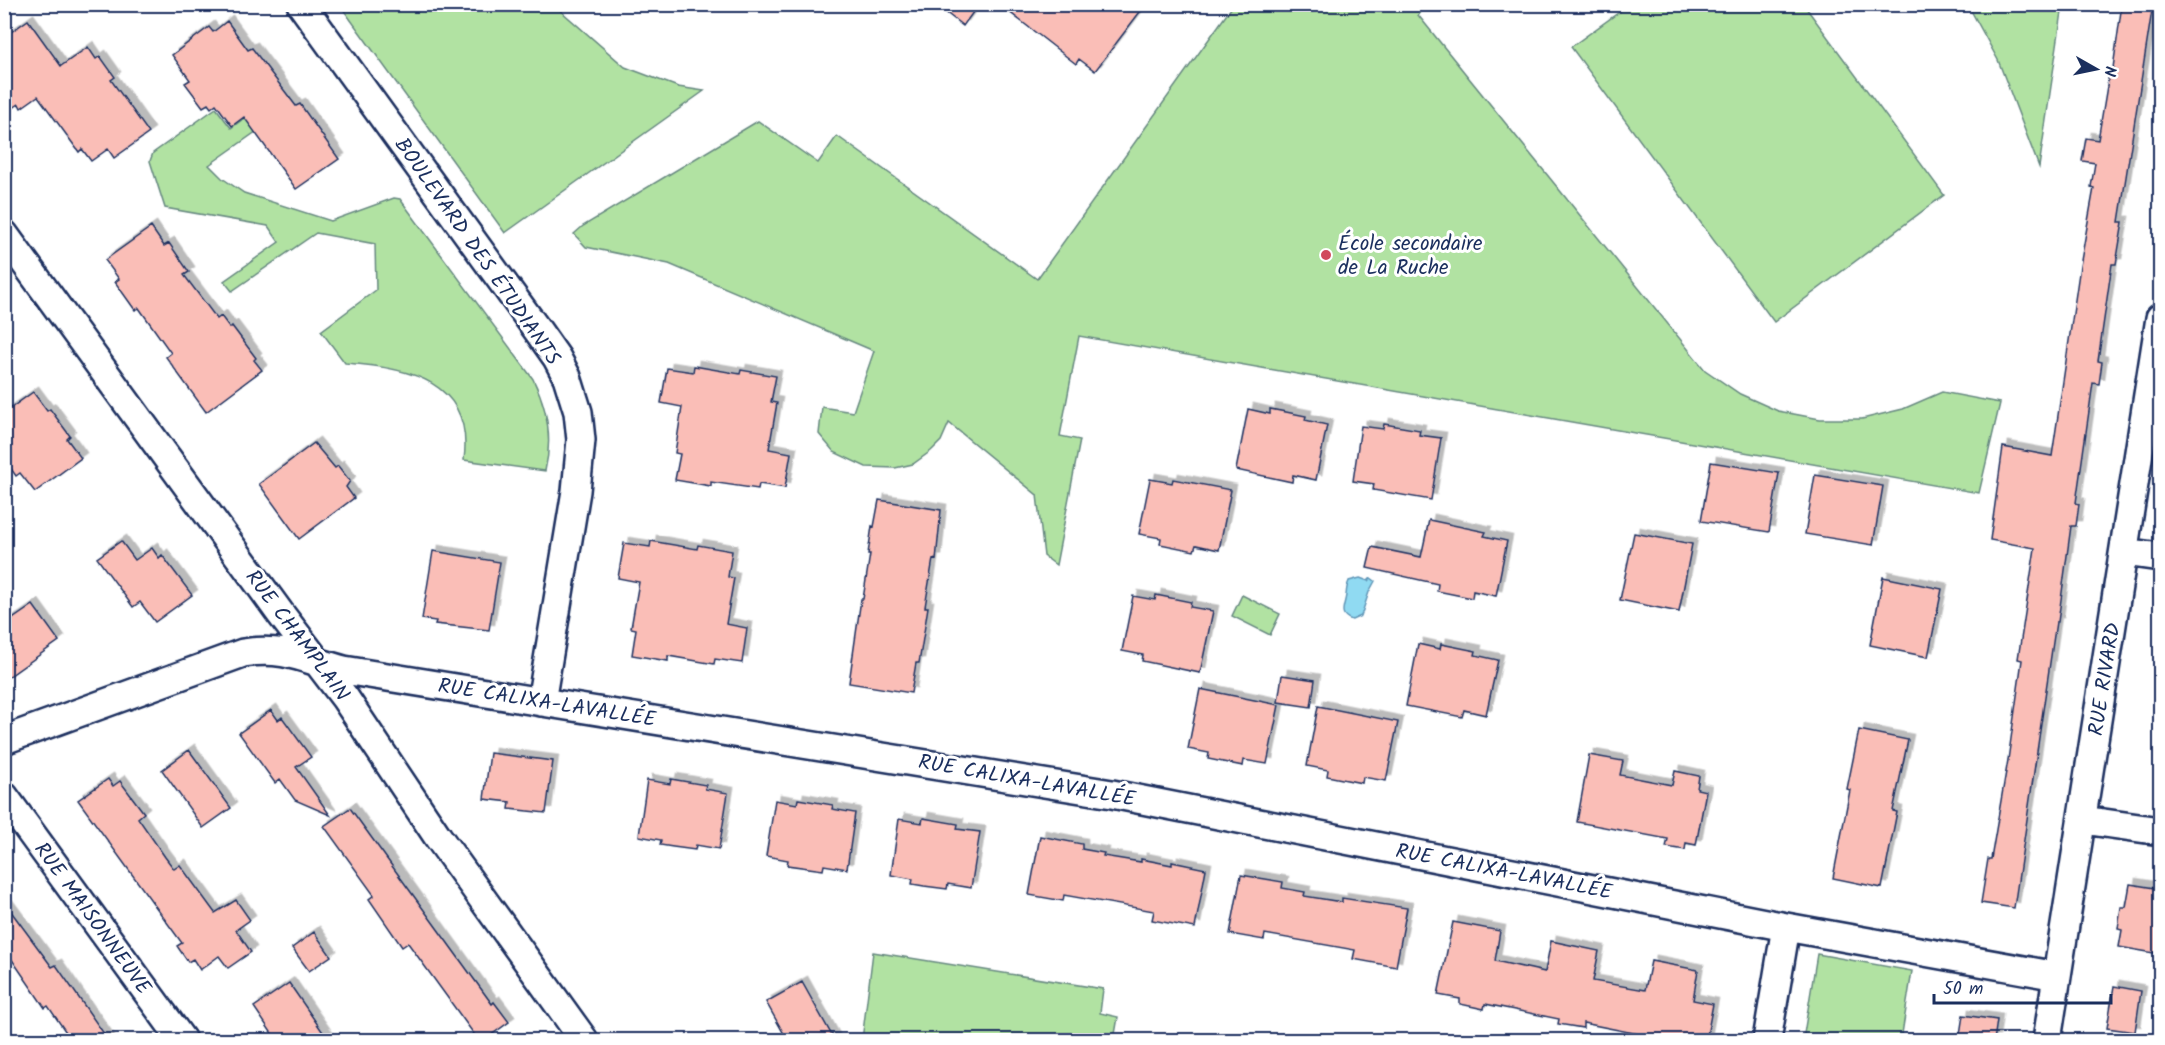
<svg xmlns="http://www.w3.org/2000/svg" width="2165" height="1045" font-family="Kalam,sans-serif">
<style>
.green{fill:#b1e2a2;stroke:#668880;stroke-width:1.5}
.water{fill:#90daf2;stroke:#6196b7;stroke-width:1.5}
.building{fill:#fabeb7;stroke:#1b2f5e;stroke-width:1.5;filter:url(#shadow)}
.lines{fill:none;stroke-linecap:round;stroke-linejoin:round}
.minor-casing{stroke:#1b2f5e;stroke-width:32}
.minor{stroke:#fff;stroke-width:27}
.poi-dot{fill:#d1495b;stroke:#fff;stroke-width:2}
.labels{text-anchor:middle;stroke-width:6;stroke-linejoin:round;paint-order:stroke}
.poi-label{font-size:21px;fill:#1b2f5e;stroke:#fff;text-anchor:start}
.street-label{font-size:21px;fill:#1b2f5e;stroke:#fff}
</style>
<defs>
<filter id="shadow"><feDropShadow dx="5.5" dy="-5.5" stdDeviation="0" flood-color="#0004"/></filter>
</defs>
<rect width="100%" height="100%" fill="#fff"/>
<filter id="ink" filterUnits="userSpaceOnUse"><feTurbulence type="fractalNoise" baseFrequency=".0167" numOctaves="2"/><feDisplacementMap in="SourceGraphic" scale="12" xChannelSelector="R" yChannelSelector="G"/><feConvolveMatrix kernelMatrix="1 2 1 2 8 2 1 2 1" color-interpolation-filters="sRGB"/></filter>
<g filter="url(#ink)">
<path class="green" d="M1234,4L1428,5L1418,15L1705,370L1740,394L1778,411L1820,419H1862L1903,409L1942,392L2000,403L1979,493L1079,336L1060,436L1080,440L1056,565L1044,556L1037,495L949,423L941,441L931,451L913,464L895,468L866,467L834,452L819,434L822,407L853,412L874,351L669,264L586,247L574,234L583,226L758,121L818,163L837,136L1037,279Z
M340,5H554L625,67L678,87L704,91L505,233Z
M1629,5H1804L1944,195L1774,322L1571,47Z
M1968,5H2063L2039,167L1998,60Z
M216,108L231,128L247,116L257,131L209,165L222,178L244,193L331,221L394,198L400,199L533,379C548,409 553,438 545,471L464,460C474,381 408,367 345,363L321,331L376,290L375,244L316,233L232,291L224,281L279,242L268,226L165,208L150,161L153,153Z
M1242,595L1280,614L1270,635L1232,616Z
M873,952L1103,989L1100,1013L1118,1017L1114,1040H862Z
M1817,954L1912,971L1901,1040H1803Z"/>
<path class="water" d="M1360,578L1368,581L1371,578L1375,581L1369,592L1361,616L1352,620C1337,615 1345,606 1346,595C1347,589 1346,587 1349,581Z"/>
<path class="building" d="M935,4H979L963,26Z
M999,4H1146L1095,71L1079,59L1076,64Z
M2122,4H2153L2119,222H2123L2116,264H2112L2098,361L2102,362L2099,384L2093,383L2076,503L2079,504L2076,526H2071L2058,622H2056L2014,908L1981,903L1988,859H1991L2008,760L2022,660L2018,659L2035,548L1990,540L2003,447L2052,456L2080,266L2094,188L2091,187L2095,163L2082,161L2086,138L2098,140L2110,68H2113Z
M28,20L61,66L88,47L96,59L100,56L115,77L111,80L149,133L114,158L108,149L91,161L82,149L79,152L38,96L21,108L19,104L4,114V37Z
M227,21L248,50L252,48L296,106L300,104L339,159L296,189L244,117L232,126L216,104L211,108L208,104L203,107L185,83L190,80L172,55L209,27L213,32Z
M151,227L164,246L169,243L189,272L184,275L217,319L221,316L230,328L232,326L256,358L254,360L262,370L206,412L166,357L171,353L139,308L135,310L115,282L119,279L105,260Z
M694,366L740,374L741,370L776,376L771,402L777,403L769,449L791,453L785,488L759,484L758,489L711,482V486L675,480L680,454L675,453L682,407L661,403L667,368L693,372Z
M33,392L47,411L50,409L70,436L67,439L81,458L35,492L20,473L16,476L4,459V413Z
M1248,409L1270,414V409L1286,412L1306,416L1305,420L1327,425L1316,480L1293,475L1292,482L1236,470Z
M1384,424L1420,430L1419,435L1441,438L1431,500L1373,490L1374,484L1353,481L1361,426L1383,429Z
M314,443L335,468L338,466L350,481L346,487L354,498L299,539L259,484Z
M1711,462L1779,473L1769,532L1701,521Z
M1815,475L1883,486L1873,545L1805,534Z
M1150,479L1172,483L1173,479L1231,490L1219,550L1196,545L1194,551L1160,544L1161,538L1139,534Z
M879,500L941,510L936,560L933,559L925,607H928L925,626L919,663H916L911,693L849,683L861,599H863L870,554H868L872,526L874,527Z
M1429,520L1486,532L1484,536L1507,541L1496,596L1473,591L1472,598L1437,591L1438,584L1367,568L1372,547L1421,557Z
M1634,533L1692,544L1679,612L1620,600Z
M121,541L135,560L152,548L159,558L162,555L192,595L155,622L140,602L133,607L97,558Z
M651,541L697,549L698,545L732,551L728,577L734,578L726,624L747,628L742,663L715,659L714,664L668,656V661L632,655L636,629L631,628L639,582L618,578L624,543L650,547Z
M433,551L500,562L489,630L435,624L436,621L422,619Z
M1883,577L1942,589L1928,657L1870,645Z
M1156,595L1191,602L1190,607L1213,611L1200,673L1142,661L1143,655L1122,651L1133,596L1155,600Z
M33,605L59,641L4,680V625Z
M1418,644L1440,649L1441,644L1476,651L1475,655L1498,660L1486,715L1464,710L1462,717L1406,706Z
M1282,675L1315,680L1311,707L1278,702Z
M1200,689L1279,705L1267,764L1244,760L1243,766L1208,759L1209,753L1188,749Z
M1318,706L1398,722L1386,781L1363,777L1362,783L1327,776L1328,770L1307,766Z
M271,710L278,720L282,717L311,757L296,767L330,815L295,800L280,779L275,783L239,733Z
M1859,730L1908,740L1893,811L1897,812L1882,888L1833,878L1850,790L1847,789Z
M189,750L231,808L203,828L162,770Z
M490,753L553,761L546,813L509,809L510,802L484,799Z
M1589,755L1623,761L1620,775L1672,785L1675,771L1699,776L1697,789L1706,791L1696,845L1686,843L1685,850L1666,847L1668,839L1577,822Z
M108,779L113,786L120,781L144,813L138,818L165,857L174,869L180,865L215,913L236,900L250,920L236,930L251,952L228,968L219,956L200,970L193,959L188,962L177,946L182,943L78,800Z
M671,779L706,785L705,789L728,793L719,849L696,845L695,850L673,847L660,845L661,840L639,836L647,780L670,784Z
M798,799L833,805L832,809L855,813L847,869L824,865L823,870L787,865L788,860L766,856L775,800L797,804Z
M350,808L492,1004L494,1002L509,1022L483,1041H479L408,943L402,947L369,899L374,895L324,826Z
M923,818L958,824L957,829L980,832L971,888L948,884L947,889L924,886L912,884L913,879L891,875L899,819L922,823Z
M1040,836L1082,844V849L1104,853L1103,856L1141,862V859L1172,865V862L1206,869L1195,928L1152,920L1154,911L1064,895L1063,901L1029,895Z
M1241,875L1283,882L1282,888L1305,892L1304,896L1342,902V898L1407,908L1396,967L1353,959L1355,950L1265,934L1264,940L1230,934Z
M2130,884L2160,889V954L2119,947L2122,930L2118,929L2121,907H2126Z
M4,902L52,967L56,965L109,1041H72L48,1006L45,1008L4,948Z
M1453,922L1500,931L1495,961L1545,972L1551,941L1599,951L1593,981L1645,990L1651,961L1698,970L1693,1000L1713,1004L1706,1041H1658L1659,1038L1583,1023V1028L1558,1024L1559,1019L1485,1004L1484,1009L1460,1004V999L1438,995Z
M314,932L331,956L309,971L292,948Z
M802,982L835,1041H788L766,1002Z
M289,983L329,1041H277L254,1007Z
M2114,986L2141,991L2135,1032L2107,1028Z
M1963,1015L1997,1020L1994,1041H1959Z"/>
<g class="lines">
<g class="minor-casing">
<path id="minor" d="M301,4L538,331L557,358L567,377L578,412L581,440L576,491L541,702
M4,234L280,613L345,698L438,837L584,1040
M2124,552L2160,557
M4,740L243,653C285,646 306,660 344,670L1112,794L1786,927L2057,976
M4,796L182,1040
M2083,820L2160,831
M1767,1040L1786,927
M2047,1040L2160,318"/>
</g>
<use href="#minor" class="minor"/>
</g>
</g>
<circle class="poi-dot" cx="1326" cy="255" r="6"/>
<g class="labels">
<g class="poi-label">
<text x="1338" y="250">École secondaire<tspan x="1338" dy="24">de La Ruche</tspan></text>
</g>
<g class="street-label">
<text transform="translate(478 251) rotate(55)" y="7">BOULEVARD DES ÉTUDIANTS</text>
<text transform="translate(298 635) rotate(53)" y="7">RUE CHAMPLAIN</text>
<text transform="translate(2104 679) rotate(-81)" y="7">RUE RIVARD</text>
<text transform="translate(547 702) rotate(9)" y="7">RUE CALIXA-LAVALLÉE</text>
<text transform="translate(1027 780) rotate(10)" y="7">RUE CALIXA-LAVALLÉE</text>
<text transform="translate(1504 871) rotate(11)" y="7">RUE CALIXA-LAVALLÉE</text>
<text transform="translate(93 918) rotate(54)" y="7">RUE MAISONNEUVE</text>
</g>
</g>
<rect width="2165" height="1045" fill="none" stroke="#fff" stroke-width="24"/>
<rect x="12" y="12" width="2141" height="1021" fill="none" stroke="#1b2f5e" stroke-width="2" filter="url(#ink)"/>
<g transform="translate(2096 69) rotate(99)" stroke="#ffffff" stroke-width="4.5" paint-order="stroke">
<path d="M0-4.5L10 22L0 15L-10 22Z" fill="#1b2f5e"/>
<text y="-9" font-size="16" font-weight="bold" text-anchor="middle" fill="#1b2f5e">N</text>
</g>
<path d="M1934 994v9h177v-9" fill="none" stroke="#1b2f5e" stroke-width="3"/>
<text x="1943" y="994" font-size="18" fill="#1b2f5e" stroke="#ffffff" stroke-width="4.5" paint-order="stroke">50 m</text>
</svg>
